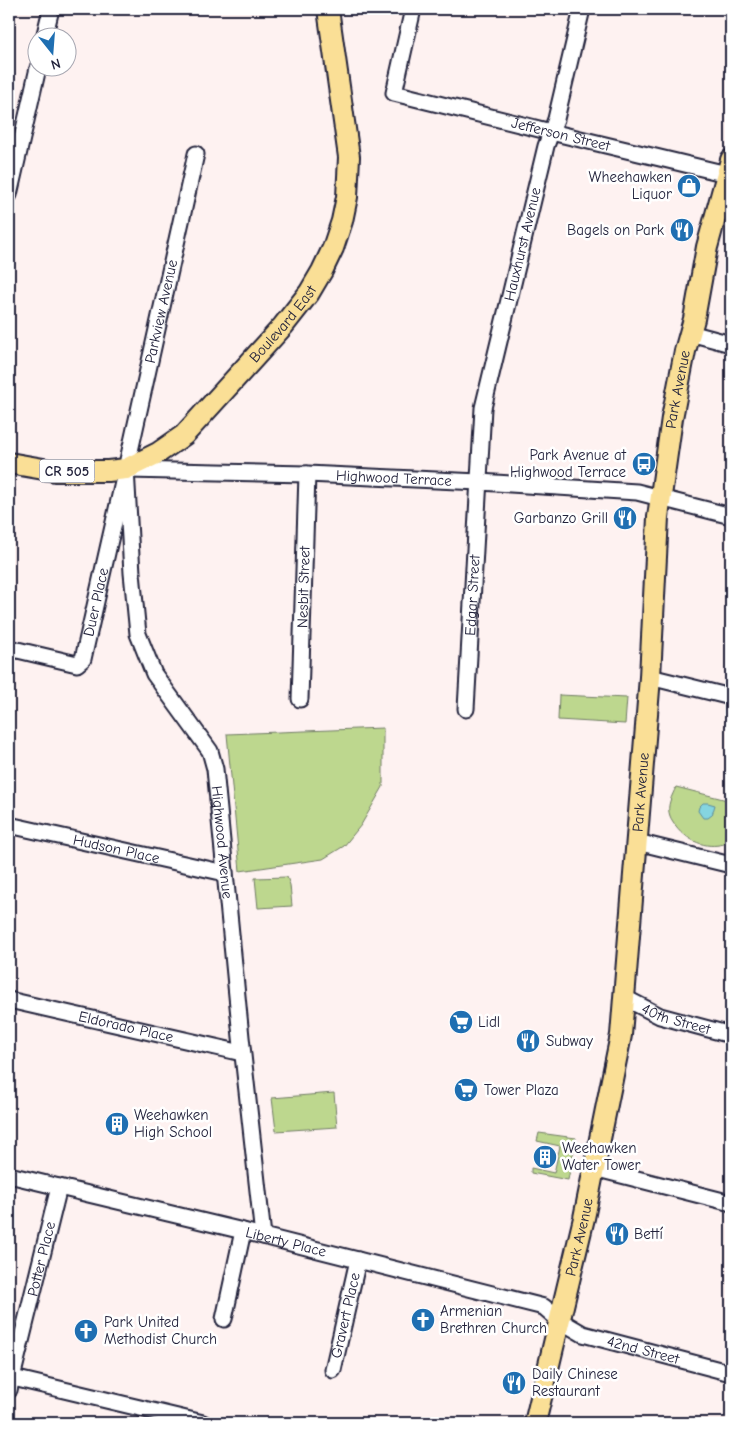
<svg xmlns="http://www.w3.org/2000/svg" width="740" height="1432" font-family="'Comic Neue',sans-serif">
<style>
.green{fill:#bdd78e;stroke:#707c64}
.water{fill:#85d5e0;stroke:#5d8d9e}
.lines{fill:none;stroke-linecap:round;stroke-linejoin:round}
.minor-casing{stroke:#22223b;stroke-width:19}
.major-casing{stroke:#22223b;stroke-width:24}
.minor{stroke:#fff;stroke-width:15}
.major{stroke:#fadf96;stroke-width:20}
.labels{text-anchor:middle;stroke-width:5;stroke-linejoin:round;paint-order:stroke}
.shield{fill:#fff;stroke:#646476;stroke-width:1}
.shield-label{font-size:14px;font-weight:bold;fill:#22223b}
.street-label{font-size:15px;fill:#22223b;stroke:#fff}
.poi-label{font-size:15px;fill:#22223b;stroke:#fff;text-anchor:start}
</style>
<rect width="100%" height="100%" fill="#fef2f1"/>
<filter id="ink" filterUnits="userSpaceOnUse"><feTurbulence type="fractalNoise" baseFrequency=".02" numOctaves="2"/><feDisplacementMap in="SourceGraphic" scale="10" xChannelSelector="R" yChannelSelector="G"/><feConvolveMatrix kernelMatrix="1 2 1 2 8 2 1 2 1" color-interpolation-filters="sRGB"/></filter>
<g filter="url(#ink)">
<path class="green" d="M559,695L627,698L625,724L558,720Z
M383,728V787L361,825L344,846L323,859L240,871L227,734Z
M676,787L731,801V815L724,844C705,849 688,841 676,826C674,823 671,819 670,816C666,806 672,796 676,787Z
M287,877L290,885L292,906L258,908L255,878Z
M334,1093L337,1127L276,1131L272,1098Z
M539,1133L576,1138L568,1180L531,1173V1168L554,1173L560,1146L537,1141Z"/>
<path class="water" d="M703,803H708L715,805L712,815L708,818H703L698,811L699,807Z"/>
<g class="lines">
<g class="minor-casing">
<g id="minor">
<path id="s1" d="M413,9L394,93L551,132L731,175"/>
<path d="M44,38L51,9"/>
<path d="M9,195L38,68"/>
<path d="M690,333L731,344"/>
<path id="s2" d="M126,469L132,573L138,634L154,674L210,751L215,769L241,1037L263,1236"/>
<path id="s3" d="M128,470L307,474L479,482L637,492L731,516"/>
<path id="s4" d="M9,648L77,664L83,659L126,469L196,154"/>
<path d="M650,677L731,697"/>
<path id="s5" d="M300,699L307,474"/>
<path id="s6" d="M466,709L483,408L546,146L556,119L582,9"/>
<path id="s7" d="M9,825L225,873"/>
<path d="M637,842L731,865"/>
<path id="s8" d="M623,997L660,1016L731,1035"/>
<path id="s9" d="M9,1000L242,1053"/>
<path d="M594,1168L731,1203"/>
<path id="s10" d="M9,1175L243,1231L544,1307L559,1320L583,1334L731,1373"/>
<path d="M224,1319L243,1231"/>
<path id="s11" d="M333,1370L358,1260"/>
<path d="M9,1377L203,1423"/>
<path id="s12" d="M9,1390L59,1187"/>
</g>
</g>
<g class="major-casing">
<g id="major">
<path id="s13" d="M9,463L55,471H108L126,469L158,453L184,435L283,326L309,293L322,271L333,248L342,221L347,197L349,157L328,9"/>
<path id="s14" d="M535,1423L584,1218L621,1035L650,677L658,517L672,418L685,351L694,319L707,247L731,160"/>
</g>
</g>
<use href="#minor" class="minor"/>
<use href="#major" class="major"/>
</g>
</g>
<defs>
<g id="shop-disc" transform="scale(1.25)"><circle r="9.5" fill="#1f6fb2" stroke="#fff"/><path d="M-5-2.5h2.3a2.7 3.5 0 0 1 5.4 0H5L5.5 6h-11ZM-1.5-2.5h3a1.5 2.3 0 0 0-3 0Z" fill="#fff"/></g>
<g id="restaurant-disc" transform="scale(1.25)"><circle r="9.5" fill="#1f6fb2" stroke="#fff"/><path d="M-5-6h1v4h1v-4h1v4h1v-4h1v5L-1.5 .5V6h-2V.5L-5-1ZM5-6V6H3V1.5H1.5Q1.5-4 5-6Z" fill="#fff"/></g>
<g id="bus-disc" transform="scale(1.25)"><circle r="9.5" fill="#1f6fb2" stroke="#fff"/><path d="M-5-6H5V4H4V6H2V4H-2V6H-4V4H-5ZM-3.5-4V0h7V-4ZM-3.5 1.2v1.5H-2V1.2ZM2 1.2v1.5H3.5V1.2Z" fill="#fff"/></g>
<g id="supermarket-disc" transform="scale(1.25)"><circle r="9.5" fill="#1f6fb2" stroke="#fff"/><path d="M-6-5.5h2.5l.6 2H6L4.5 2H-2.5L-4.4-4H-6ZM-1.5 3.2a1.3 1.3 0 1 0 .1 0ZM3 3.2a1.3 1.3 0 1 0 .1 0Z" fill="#fff"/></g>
<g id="building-disc" transform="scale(1.25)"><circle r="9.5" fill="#1f6fb2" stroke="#fff"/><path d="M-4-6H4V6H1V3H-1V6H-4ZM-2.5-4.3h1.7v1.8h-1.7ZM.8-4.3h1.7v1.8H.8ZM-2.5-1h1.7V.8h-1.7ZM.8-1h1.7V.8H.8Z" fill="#fff"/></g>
<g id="church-disc" transform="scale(1.25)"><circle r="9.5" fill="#1f6fb2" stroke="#fff"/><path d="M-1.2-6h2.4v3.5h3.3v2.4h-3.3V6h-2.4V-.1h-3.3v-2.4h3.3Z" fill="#fff"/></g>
</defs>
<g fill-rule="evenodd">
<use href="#shop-disc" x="689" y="186"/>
<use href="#restaurant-disc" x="682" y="230"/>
<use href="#bus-disc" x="644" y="464"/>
<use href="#restaurant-disc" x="625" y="518"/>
<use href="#supermarket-disc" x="461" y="1022"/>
<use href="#restaurant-disc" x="528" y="1041"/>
<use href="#supermarket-disc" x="466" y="1090"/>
<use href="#building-disc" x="117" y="1124"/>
<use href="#building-disc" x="545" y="1157"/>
<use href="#restaurant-disc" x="617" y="1234"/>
<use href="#church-disc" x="423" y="1320"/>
<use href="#church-disc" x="86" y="1331"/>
<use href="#restaurant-disc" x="514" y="1383"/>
</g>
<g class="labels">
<rect class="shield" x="39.5" y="459.5" width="55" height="23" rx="4"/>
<g class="shield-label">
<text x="67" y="476">CR 505</text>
</g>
<g class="street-label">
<text dy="5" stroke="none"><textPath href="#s1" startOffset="258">Jefferson Street</textPath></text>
<text dy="5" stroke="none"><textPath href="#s6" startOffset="470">Hauxhurst Avenue</textPath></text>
<text dy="5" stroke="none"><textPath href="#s4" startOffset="434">Parkview Avenue</textPath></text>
<text dy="5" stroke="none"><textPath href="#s13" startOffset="334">Boulevard East</textPath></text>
<text dy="5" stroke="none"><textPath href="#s14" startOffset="1046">Park Avenue</textPath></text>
<text dy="5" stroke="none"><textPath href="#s3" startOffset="266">Highwood Terrace</textPath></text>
<text dy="5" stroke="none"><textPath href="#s5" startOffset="112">Nesbit Street</textPath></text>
<text dy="5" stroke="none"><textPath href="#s6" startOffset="114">Edgar Street</textPath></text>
<text dy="5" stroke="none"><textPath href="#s4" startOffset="136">Duer Place</textPath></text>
<text dy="5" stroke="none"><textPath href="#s14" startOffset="641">Park Avenue</textPath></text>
<text dy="5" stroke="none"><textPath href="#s2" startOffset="396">Highwood Avenue</textPath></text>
<text dy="5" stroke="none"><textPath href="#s7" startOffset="110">Hudson Place</textPath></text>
<text dy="5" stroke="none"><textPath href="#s8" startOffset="58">40th Street</textPath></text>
<text dy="5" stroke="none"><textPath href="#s9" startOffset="120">Eldorado Place</textPath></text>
<text dy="5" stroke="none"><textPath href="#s14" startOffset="191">Park Avenue</textPath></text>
<text dy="5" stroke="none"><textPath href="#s10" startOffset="285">Liberty Place</textPath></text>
<text dy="5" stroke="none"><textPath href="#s12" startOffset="135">Potter Place</textPath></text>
<text dy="5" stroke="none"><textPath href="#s11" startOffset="56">Gravert Place</textPath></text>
<text dy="5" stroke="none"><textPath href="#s10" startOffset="661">42nd Street</textPath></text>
</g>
<g class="poi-label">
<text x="672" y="182" text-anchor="end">Wheehawken<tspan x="672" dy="17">Liquor</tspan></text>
<text x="664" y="235" text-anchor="end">Bagels on Park</text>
<text x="626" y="460" text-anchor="end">Park Avenue at<tspan x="626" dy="17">Highwood Terrace</tspan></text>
<text x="608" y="523" text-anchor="end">Garbanzo Grill</text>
<text x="478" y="1027">Lidl</text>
<text x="546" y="1046">Subway</text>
<text x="484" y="1095">Tower Plaza</text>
<text x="134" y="1120">Weehawken<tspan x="134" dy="17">High School</tspan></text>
<text x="562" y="1153">Weehawken<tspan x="562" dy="17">Water Tower</tspan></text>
<text x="634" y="1239">Bettí</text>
<text x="440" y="1316">Armenian<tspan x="440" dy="17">Brethren Church</tspan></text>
<text x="104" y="1327">Park United<tspan x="104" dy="17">Methodist Church</tspan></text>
<text x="532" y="1379">Daily Chinese<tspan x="532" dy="17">Restaurant</tspan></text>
</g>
</g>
<rect width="740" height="1432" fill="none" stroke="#fff" stroke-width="30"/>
<rect x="15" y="15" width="710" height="1402" fill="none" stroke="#22223b" stroke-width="2" filter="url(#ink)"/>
<g transform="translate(52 52) rotate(163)"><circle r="24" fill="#ffffff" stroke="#a7a7b1"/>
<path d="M0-4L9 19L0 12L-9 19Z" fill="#1f6fb2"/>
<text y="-8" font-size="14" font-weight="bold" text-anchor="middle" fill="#22223b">N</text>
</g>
</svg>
